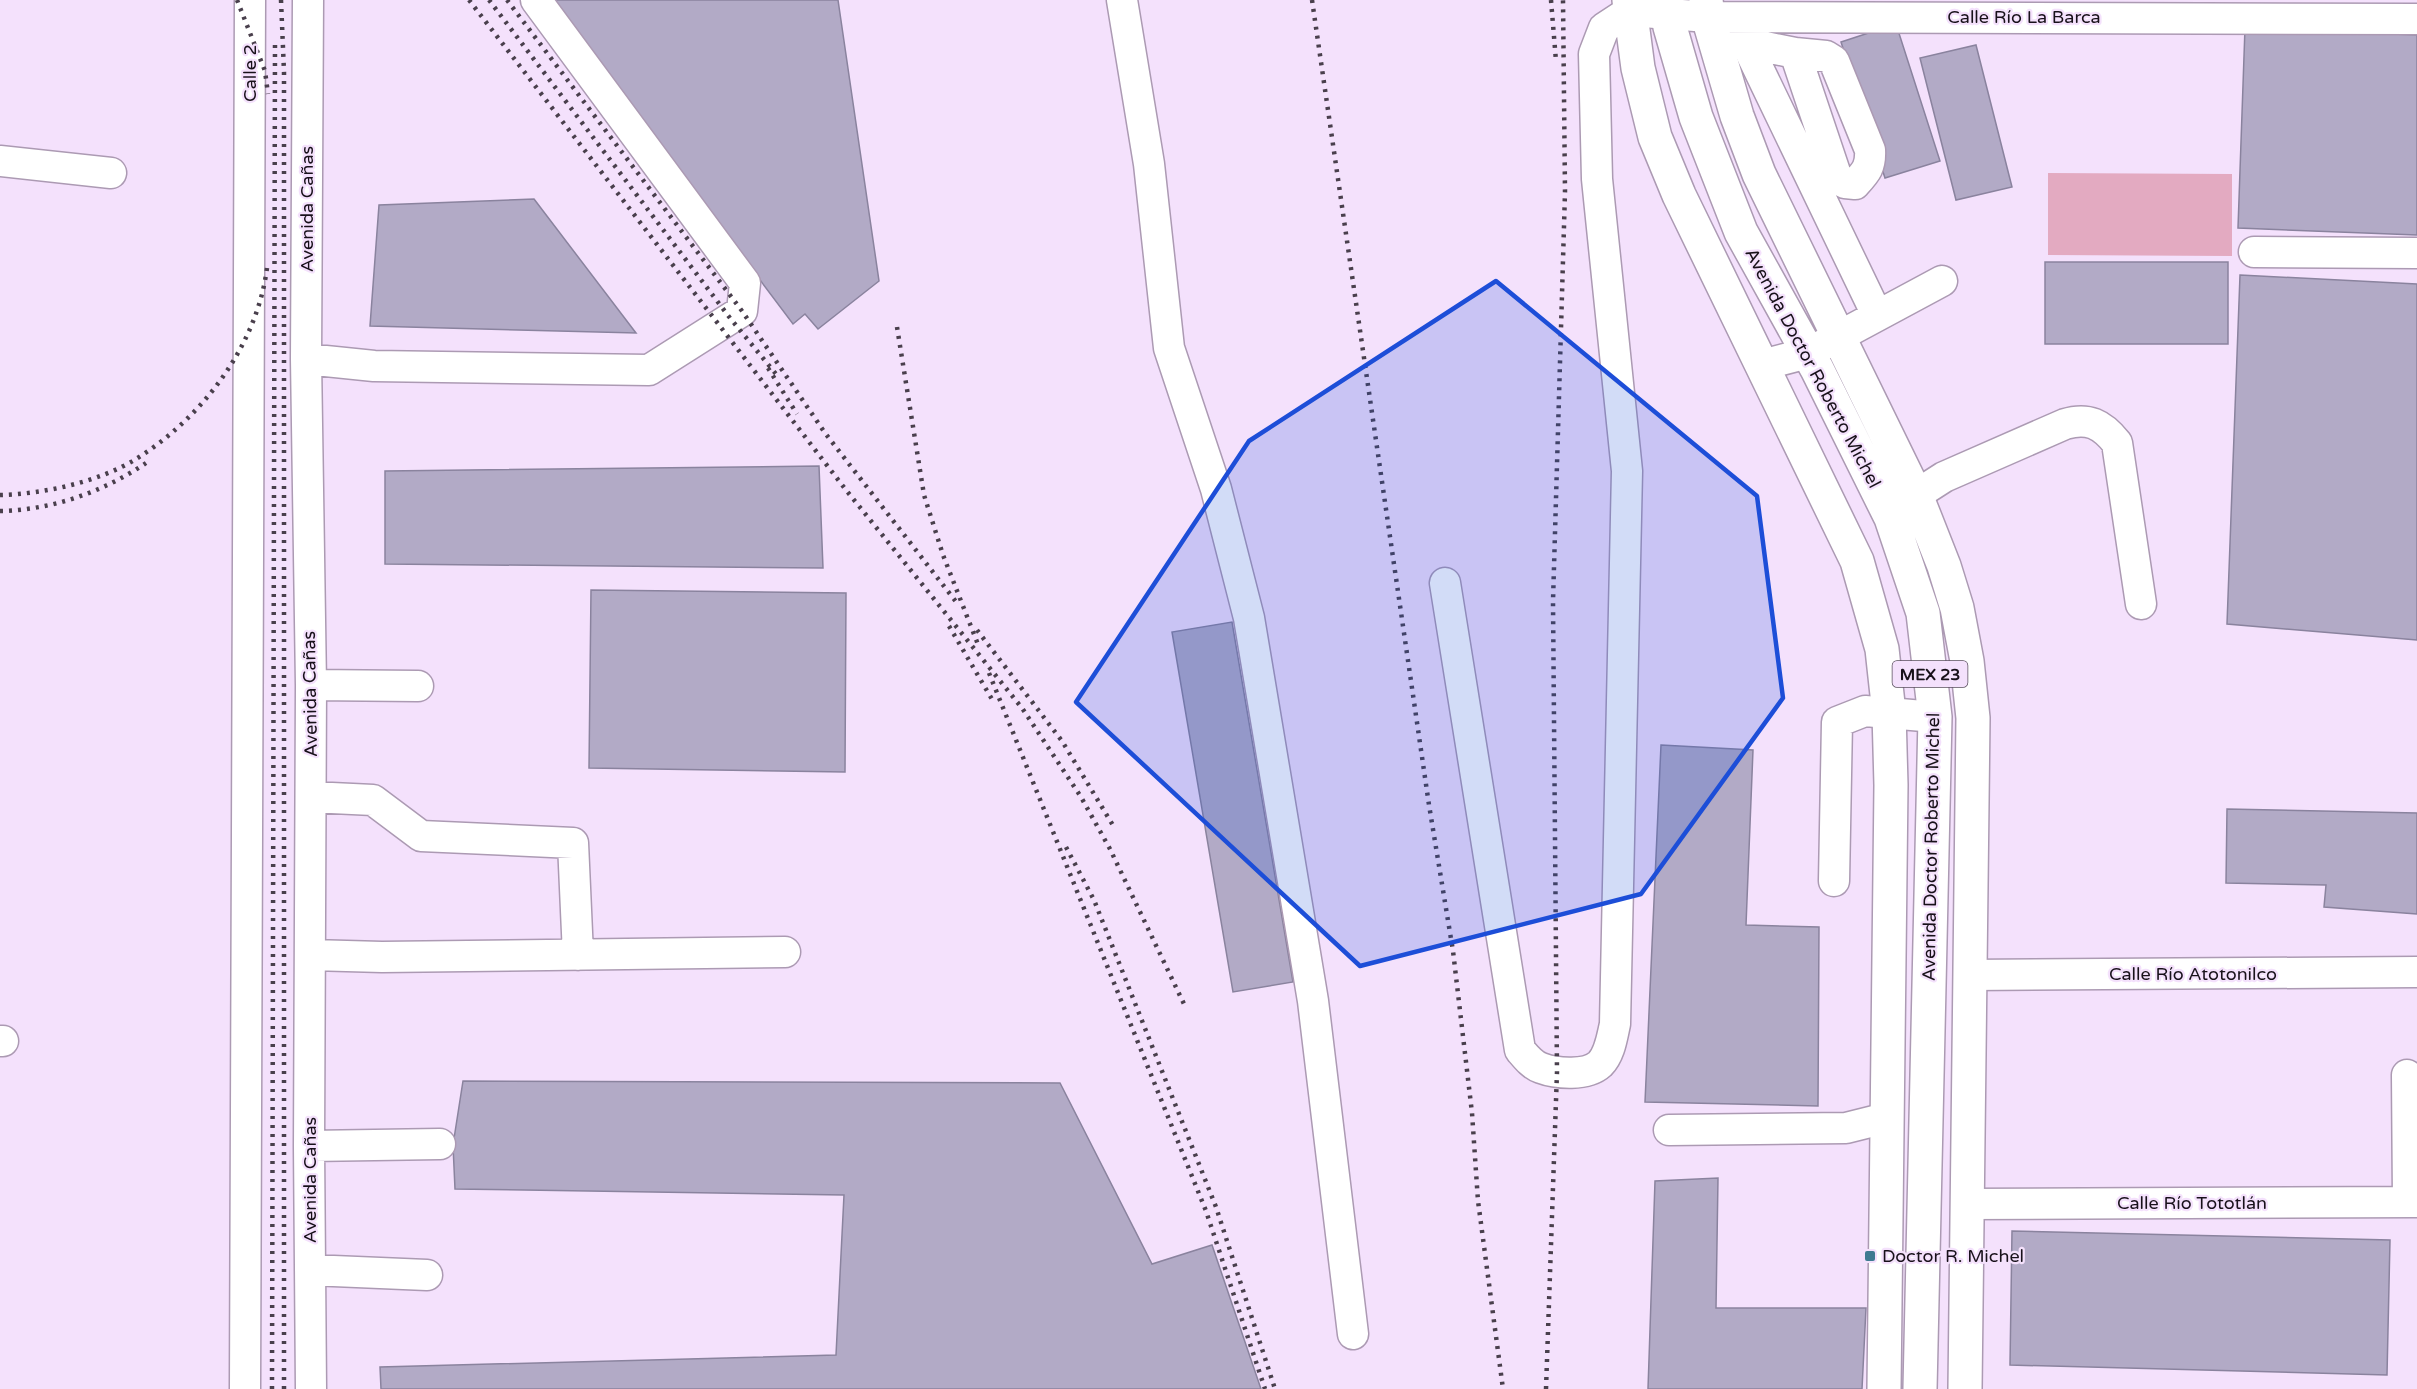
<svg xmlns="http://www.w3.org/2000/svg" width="2417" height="1389" font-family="'Varela Round',sans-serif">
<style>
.green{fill:#e3aac1}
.building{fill:#b2aac6;stroke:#8a839e;stroke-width:1.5}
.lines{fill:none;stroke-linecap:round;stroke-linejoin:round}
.minor-casing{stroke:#ac9ab3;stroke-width:33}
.major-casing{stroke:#ac9ab3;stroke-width:36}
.minor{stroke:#fff;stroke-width:30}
.major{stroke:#fff;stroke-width:33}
.rail{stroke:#493f4c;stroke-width:4.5;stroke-dasharray:3 6;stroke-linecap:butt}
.marked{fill:#1d4ed8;fill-opacity:0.2;stroke:#1d4ed8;stroke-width:4.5;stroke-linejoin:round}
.poi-dot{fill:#3e7b91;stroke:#f4e1fc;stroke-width:2}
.labels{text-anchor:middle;stroke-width:4.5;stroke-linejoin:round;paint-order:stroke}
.shield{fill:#f4e1fc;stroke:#5a4f5e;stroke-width:1.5}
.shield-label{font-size:16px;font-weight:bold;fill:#18111a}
.street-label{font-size:18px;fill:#18111a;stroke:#f4e1fc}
.poi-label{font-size:18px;fill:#18111a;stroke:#f4e1fc;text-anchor:start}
</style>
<rect width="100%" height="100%" fill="#f4e1fc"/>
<path class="green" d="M2048,173L2232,174V256L2048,255Z"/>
<path class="building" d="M541,0H838L879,281L818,329L805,314L793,324L736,248Z
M1896,24L1940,161L1885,178L1841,42Z
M2245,28L2417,35V235L2238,228Z
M1976,45L2012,187L1956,200L1920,58Z
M534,199L636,333L370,326L379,205Z
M2045,262H2228V344H2045Z
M2240,275L2417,284V640L2227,624Z
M819,466L823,568L385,564V471Z
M591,590L846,593L845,772L589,768Z
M1232,622L1293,982L1233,992L1172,632Z
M1661,745L1753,750L1746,925L1819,927L1818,1106L1645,1102Z
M2227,809L2417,813V914L2324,907L2326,885L2226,883Z
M463,1081L1060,1083L1152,1264L1212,1245L1261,1389H381L380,1367L836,1355L844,1195L455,1189L453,1145Z
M1718,1178L1716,1308H1866L1862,1389H1648L1655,1181Z
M2012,1231L2390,1240L2387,1375L2010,1365Z"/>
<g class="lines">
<g class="minor-casing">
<path id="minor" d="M308,0L306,359L311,685L309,1146L311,1389
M1122,0L1149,164L1169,348L1216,489L1249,618L1313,1001L1353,1334
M1746,43L1795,53L1826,56L1834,61L1870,150C1871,167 1866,172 1855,184L1845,183L1837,178L1795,53
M1731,44L1746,43L1877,315
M0,161L111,173
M2254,252L2417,253
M306,359L374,366L649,370L742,311L745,283L536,0
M1762,365L1808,353L1942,281
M1916,495L1944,477L2065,424C2088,417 2102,424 2117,443L2141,604
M1445,583L1520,1050C1526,1057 1532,1065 1541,1068C1557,1074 1587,1076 1600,1064C1610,1054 1612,1037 1615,1024L1627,471L1597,179L1594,54L1604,28L1630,11L1708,17L2417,19
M311,685L418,686
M311,797L373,800L421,836L573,843L578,955
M1834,881L1837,722L1865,711L1935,717
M311,955L382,957L785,952
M1969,975L2417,972
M0,1041H3
M2407,1075L2408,1202
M1669,1130L1846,1128L1886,1118
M309,1146L440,1144
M1967,1204L2417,1202
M310,1270L427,1275
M245,1389L250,0"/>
</g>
<g class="major-casing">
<path id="major" d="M1629,0L1638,68L1655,137L1679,195L1857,561L1882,649L1889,713L1891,785L1884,1389
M1665,0L1670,27L1696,117L1741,232L1817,369L1891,518L1923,613L1935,717L1920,1389
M1706,0L1708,17L1737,116L1759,174L1916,495L1944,566L1957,608L1967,661L1973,718L1965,1389"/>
</g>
<use href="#minor" class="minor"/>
<use href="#major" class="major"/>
<path class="rail" d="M237,0L265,71L268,94
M281,0L284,72V1389
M469,0L846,490L1022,708L1081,797L1110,849L1184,1004
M489,0L730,318L776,374
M507,0L742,311L825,433L957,603
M1312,0L1429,805L1453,951L1472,1113L1478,1201L1503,1389
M1551,0L1556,61
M897,327L924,495L943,555L979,647
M768,368L797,414
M0,495C43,494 99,482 136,459C202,418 257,346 267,268
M0,511C52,510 103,492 146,463
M949,626L993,701
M977,630L1062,741L1114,827
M989,673L1206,1211L1265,1389
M1066,847L1094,900L1216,1207L1275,1389
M272,1389L275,42
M1546,1389L1557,1072L1553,601L1565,192L1563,0"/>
</g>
<path class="marked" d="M1496,281L1757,496L1783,698L1641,894L1360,966L1076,702L1249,441Z"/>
<rect class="poi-dot" x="1864" y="1250" width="12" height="12" rx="3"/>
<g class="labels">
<rect class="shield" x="1892.5" y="661" width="75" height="26" rx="4.5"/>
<g class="shield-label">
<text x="1930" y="680">MEX 23</text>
</g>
<g class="street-label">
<text x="2024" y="23">Calle Río La Barca</text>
<text transform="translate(250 73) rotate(-90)" y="6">Calle 2</text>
<text transform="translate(307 209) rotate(-90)" y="6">Avenida Cañas</text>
<text transform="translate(1813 368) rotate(62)" y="6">Avenida Doctor Roberto Michel</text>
<text transform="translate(310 694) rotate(-91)" y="6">Avenida Cañas</text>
<text transform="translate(1931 847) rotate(-89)" y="6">Avenida Doctor Roberto Michel</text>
<text x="2193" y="980">Calle Río Atotonilco</text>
<text transform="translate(310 1180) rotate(-90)" y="6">Avenida Cañas</text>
<text x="2192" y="1209">Calle Río Tototlán</text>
</g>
<g class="poi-label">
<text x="1882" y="1262">Doctor R. Michel</text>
</g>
</g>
</svg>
